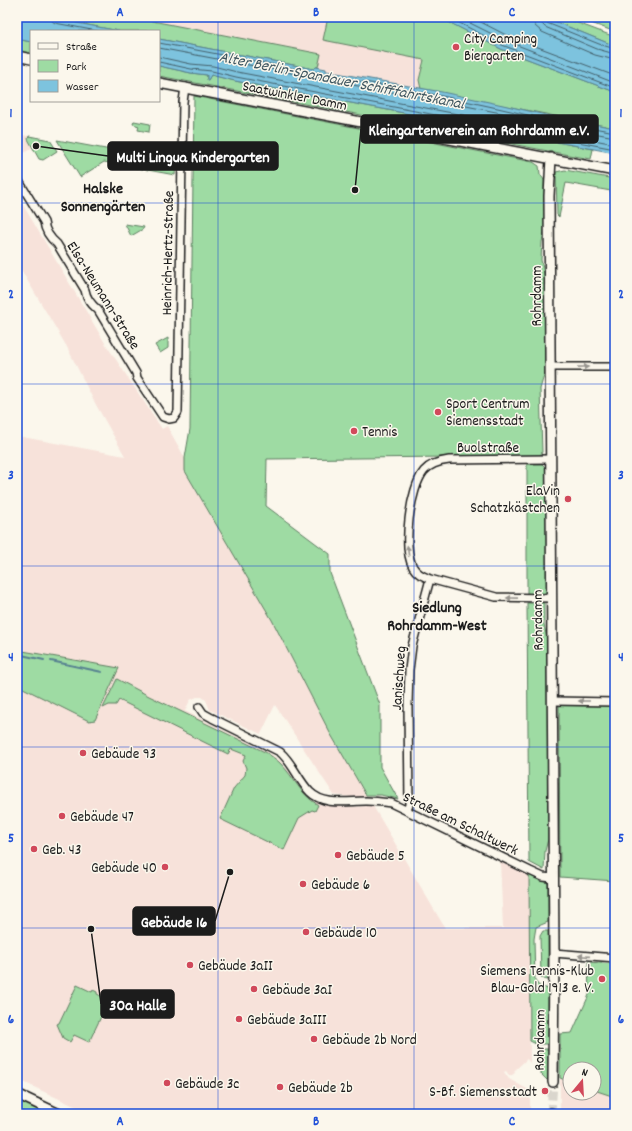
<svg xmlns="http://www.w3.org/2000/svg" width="632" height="1131" font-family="Dekko,sans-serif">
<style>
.built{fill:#f7e2da}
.green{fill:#9edba3;stroke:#5d7c60}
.water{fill:#7dc3de;stroke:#568090}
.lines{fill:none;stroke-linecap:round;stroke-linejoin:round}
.shore{stroke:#435f6a;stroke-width:1}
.stream{stroke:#568090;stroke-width:2}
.secondary-tunnel{stroke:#dad6cd;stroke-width:9;stroke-dasharray:9 4.5;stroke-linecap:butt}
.street-casing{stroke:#1c1c1c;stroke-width:10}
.secondary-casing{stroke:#1c1c1c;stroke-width:12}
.street{stroke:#fbf7ec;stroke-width:7}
.secondary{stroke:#fbf7ec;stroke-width:9}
.oneway{fill:#97948e}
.grid{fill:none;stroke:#1d4ed8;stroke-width:1;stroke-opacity:0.55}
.poi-dot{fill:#d1495b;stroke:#fbf7ec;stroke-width:1.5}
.labels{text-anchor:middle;stroke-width:3;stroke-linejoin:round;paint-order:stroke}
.poi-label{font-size:15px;fill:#1c1c1c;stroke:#fbf7ec;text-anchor:start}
.street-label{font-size:15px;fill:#1c1c1c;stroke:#fbf7ec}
.water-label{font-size:16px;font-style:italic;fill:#3e5660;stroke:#fbf7ec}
.neighbourhood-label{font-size:16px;font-weight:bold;fill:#1c1c1c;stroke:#fbf7ec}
.leader{fill:none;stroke:#1c1c1c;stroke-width:1.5}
.callout-dot{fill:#1c1c1c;stroke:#fbf7ec;stroke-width:1.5}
.callout{fill:#1c1c1c;stroke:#1c1c1c;stroke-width:1.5}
.callout-label{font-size:16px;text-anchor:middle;font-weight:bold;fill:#fff}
.neatline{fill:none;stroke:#1d4ed8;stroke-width:1.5}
.grid-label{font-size:13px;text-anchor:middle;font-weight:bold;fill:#1d4ed8}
</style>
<rect width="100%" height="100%" fill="#fbf7ec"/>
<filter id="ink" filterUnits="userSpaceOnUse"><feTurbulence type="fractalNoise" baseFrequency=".025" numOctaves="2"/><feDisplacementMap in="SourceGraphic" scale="8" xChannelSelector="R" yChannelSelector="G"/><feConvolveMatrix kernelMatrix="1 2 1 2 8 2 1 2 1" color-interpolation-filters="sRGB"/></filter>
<g filter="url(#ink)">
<path class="built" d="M132,17H328L324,40L424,60L419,80L421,89L325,71L326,69L318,67L320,54Z
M17,134L50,140L57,151L43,160L39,159L32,148L24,153L17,143Z
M17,195L105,343L162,429L167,426L185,458V471L272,620L330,733L367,797H352L334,795L275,705L261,734L210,710L206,700L202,697H197L190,700L185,711L268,752L281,761L308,797L319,804L343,807L373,806L445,928H503L500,862L529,875L530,1063L527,1059L514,1071L515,1073L512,1075H509L506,1071L504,1072L509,1079L527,1089H530V1114H91L17,1079V436L125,456L95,403L67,347L17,263Z
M560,1078L570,1082V1093H594V1090L615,1097V1114H560Z"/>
<path class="green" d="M46,17H132L321,54L318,67H316L314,69L159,39V31H119Z
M328,17H439L501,49L615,92V128L421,89L419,80L424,60L323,40Z
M544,17H562L615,37V46Z
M575,17H615V32L610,30Z
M17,39L31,42V53L17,50Z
M159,66L191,73L207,75V79L208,80L211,75L235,81L593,149L591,159L574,156L159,76Z
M194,96L533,162L539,166L540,174L544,180L545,226L542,242L541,260L545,277V372L540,389L542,452L540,456L267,459L266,506L330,554V573L380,705V767L398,799L381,795H366L330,733L272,620L185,471V458L190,429Z
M134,121L150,124L149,132L138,130L139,126L133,124Z
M29,136L50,140L57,151L43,160L39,159L28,139Z
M57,140L176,162L175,175L104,162L80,177Z
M565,170L615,179V195L611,196V191L566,183L559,217L557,215L556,172Z
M125,224L144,227L143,229L131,236Z
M168,338V348L160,353L155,345Z
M527,464H542L546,468L547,592H545V595H527Z
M527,603H544V624L547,639L548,839L545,851L544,870L529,862Z
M17,650L119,668L95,720L89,721L17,685Z
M117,679L149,696L267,753C271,756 276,759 280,763C295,778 299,793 318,805L315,811L312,810L299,818L284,850L220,819L234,788L245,775L246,768L243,761L246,755L231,749L228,754L119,700L116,705H109L103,708Z
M559,703H615V881L560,877Z
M529,875L548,883V922L536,927L534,939L535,980L538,985L548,989V1044H536L530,1041Z
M543,931H548V979L546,980L541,977L540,936Z
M588,962L615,964V1097L594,1090V1069H570V1082L560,1078V1034L572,1033L589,995Z
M77,985L92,992L93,990L97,992V994L109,1000L89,1042L74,1035L70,1042L63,1038L57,1024L59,1023Z
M540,1049H548V1081L541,1074V1055L537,1052Z
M17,1099L47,1114H27L17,1109Z"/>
<path class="water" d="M17,17H46L119,31H31V42L17,39Z
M439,17H544L615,46V92L501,49Z
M159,39L314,69L316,67L326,69V71L442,92L503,105L546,115L615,128V153L235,81L211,75L208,80H207V75L191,73L159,66Z"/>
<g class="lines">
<path class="shore" d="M51,17L52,21L55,23L97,31
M448,17L502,45L615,88
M458,17L504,40L615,83
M471,17L506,35L615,76
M533,17L535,26L542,32L595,55L615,60
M539,17L541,23L545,27L597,49L615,54
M544,17L545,20L547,23L599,44L615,49
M159,43L313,72H321L326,75L442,96L502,109L545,119L615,132
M159,48L312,77H318L325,80L441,101L501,113L544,124L615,137
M159,57L191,64L213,66L237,72L615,144
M159,62L191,69L212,71L236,77L615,149"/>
<path class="stream" d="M17,654L44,660
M51,661L102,672"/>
<path class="secondary-tunnel" d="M551,1113L553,1082"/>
<g class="street-casing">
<path id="street" d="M17,178L44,222C45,231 51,239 57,244L85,290C86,297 92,305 98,310L136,373L137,378L163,417L169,419L174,418L178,412L182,157L183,102L185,87
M550,367H615
M550,459L449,460C441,461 430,464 424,471C410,488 402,548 413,567C417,574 423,576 430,579L496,597L551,598
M553,701L615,702
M199,707L203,713L212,718L280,752C293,763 298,780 310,792C324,806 347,801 366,801C374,801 383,802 391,803L530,871L543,877L553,878
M407,810L409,805L408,705L409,670L412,646L430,579
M554,953L615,958"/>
</g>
<g class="secondary-casing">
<path id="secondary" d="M17,56L31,59
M159,83L615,171
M551,158L549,196L554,953L553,1082
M17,1094L59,1114
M551,1114V1113"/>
</g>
<use href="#street" class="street"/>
<use href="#secondary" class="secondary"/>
</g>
<defs><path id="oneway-solid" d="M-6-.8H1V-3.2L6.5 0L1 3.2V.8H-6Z"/></defs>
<g class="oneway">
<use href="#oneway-solid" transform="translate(583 367) rotate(-1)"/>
<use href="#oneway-solid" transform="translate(408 551) rotate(-98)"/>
<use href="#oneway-solid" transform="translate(512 598) rotate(-179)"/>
<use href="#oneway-solid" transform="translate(584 701) rotate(-180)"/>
<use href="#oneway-solid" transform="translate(584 956) rotate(-176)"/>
</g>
</g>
<path class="grid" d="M218,17V1114M414,17V1114M17,203H615M17,384H615M17,566H615M17,747H615M17,928H615"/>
<g class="poi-dot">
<circle cx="456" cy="47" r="4"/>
<circle cx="438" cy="412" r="4"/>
<circle cx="354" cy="431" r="4"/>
<circle cx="568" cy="499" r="4"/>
<circle cx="83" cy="753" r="4"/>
<circle cx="62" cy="816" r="4"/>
<circle cx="34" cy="849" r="4"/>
<circle cx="338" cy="855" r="4"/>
<circle cx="165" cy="867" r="4"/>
<circle cx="303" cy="884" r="4"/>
<circle cx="306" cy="932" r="4"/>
<circle cx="190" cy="965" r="4"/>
<circle cx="602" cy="979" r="4"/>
<circle cx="254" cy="989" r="4"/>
<circle cx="239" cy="1019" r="4"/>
<circle cx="314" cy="1039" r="4"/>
<circle cx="167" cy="1083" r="4"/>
<circle cx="280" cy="1087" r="4"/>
<circle cx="545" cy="1091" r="4"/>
</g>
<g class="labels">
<g class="poi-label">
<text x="464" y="43">City Camping<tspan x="464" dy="17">Biergarten</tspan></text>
<text x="446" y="408">Sport Centrum<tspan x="446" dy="17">Siemensstadt</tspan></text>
<text x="362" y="436">Tennis</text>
<text x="560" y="495" text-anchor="end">ElaVin<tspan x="560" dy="17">Schatzkästchen</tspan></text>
<text x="91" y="758">Gebäude 93</text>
<text x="70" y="821">Gebäude 47</text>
<text x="42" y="854">Geb. 43</text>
<text x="346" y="860">Gebäude 5</text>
<text x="157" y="872" text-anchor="end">Gebäude 40</text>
<text x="311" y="889">Gebäude 6</text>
<text x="314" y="937">Gebäude 10</text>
<text x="198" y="970">Gebäude 3aII</text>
<text x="594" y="975" text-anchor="end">Siemens Tennis-Klub<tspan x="594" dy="17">Blau-Gold 1913 e. V.</tspan></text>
<text x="262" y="994">Gebäude 3aI</text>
<text x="247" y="1024">Gebäude 3aIII</text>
<text x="322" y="1044">Gebäude 2b Nord</text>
<text x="175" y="1088">Gebäude 3c</text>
<text x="288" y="1092">Gebäude 2b</text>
<text x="537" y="1096" text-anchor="end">S-Bf. Siemensstadt</text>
</g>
<g class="street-label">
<text transform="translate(295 95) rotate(11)" y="5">Saatwinkler Damm</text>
<text transform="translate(167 253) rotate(-89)" y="5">Heinrich-Hertz-Straße</text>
<text transform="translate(104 295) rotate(58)" y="5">Elsa-Neumann-Straße</text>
<text transform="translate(536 296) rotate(-90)" y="5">Rohrdamm</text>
<text x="488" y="452">Buolstraße</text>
<text transform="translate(537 620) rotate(-91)" y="5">Rohrdamm</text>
<text transform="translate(398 678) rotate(-86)" y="5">Janischweg</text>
<text transform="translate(461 823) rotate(26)" y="5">Straße am Schaltwerk</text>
<text transform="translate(539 1040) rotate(-89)" y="5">Rohrdamm</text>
</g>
<g class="water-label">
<text transform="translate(342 79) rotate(11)" y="6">Alter Berlin-Spandauer Schifffahrtskanal</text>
</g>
<g class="neighbourhood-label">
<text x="103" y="193">Halske<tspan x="103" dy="18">Sonnengärten</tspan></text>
<text x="437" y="612">Siedlung<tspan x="437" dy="18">Rohrdamm-West</tspan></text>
</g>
</g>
<path class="leader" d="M355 190L361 129M36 146L108 156M230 872L215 921M91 929L101 1004"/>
<g class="callout-dot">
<circle cx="355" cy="190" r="4"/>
<circle cx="36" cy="146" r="4"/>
<circle cx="230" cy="872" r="4"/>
<circle cx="91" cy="929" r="4"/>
</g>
<g class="callout">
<rect x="361" y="115" width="237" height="28" rx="4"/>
<rect x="108" y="142" width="170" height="28" rx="4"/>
<rect x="133" y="907" width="82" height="28" rx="4"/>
<rect x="101" y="990" width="73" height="28" rx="4"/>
</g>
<g class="callout-label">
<text x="479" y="135">Kleingartenverein am Rohrdamm e.V.</text>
<text x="193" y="162">Multi Lingua Kindergarten</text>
<text x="174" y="927">Gebäude 16</text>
<text x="138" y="1010">30a Halle</text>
</g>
<rect width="632" height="1131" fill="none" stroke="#fbf7ec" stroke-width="44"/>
<rect x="30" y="30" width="130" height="72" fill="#fbf7ec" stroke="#a29f99"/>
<rect x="38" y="43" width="20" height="6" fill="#fbf7ec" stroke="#a29f99"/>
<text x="66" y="50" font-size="12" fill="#1c1c1c">Straße</text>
<rect x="38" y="60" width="20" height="12" fill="#9edba3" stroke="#a29f99"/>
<text x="66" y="70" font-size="12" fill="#1c1c1c">Park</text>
<rect x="38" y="80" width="20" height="12" fill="#7dc3de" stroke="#a29f99"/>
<text x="66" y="90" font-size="12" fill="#1c1c1c">Wasser</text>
<g transform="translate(582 1081) rotate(18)"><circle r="19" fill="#fbf7ec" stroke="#a29f99"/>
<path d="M0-3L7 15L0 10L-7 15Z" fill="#d1495b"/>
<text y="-6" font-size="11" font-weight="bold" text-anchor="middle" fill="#1c1c1c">N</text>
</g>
<rect x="22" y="22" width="588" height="1087" class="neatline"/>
<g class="grid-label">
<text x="120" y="16">A</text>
<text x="316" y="16">B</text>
<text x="512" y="16">C</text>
<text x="11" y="117">1</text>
<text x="621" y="117">1</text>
<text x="11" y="298">2</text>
<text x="621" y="298">2</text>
<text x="11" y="479">3</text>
<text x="621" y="479">3</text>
<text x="11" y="661">4</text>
<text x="621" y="661">4</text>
<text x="11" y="842">5</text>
<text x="621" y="842">5</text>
<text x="11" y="1023">6</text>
<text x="621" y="1023">6</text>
<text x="120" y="1125">A</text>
<text x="316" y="1125">B</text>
<text x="512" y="1125">C</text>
</g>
</svg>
